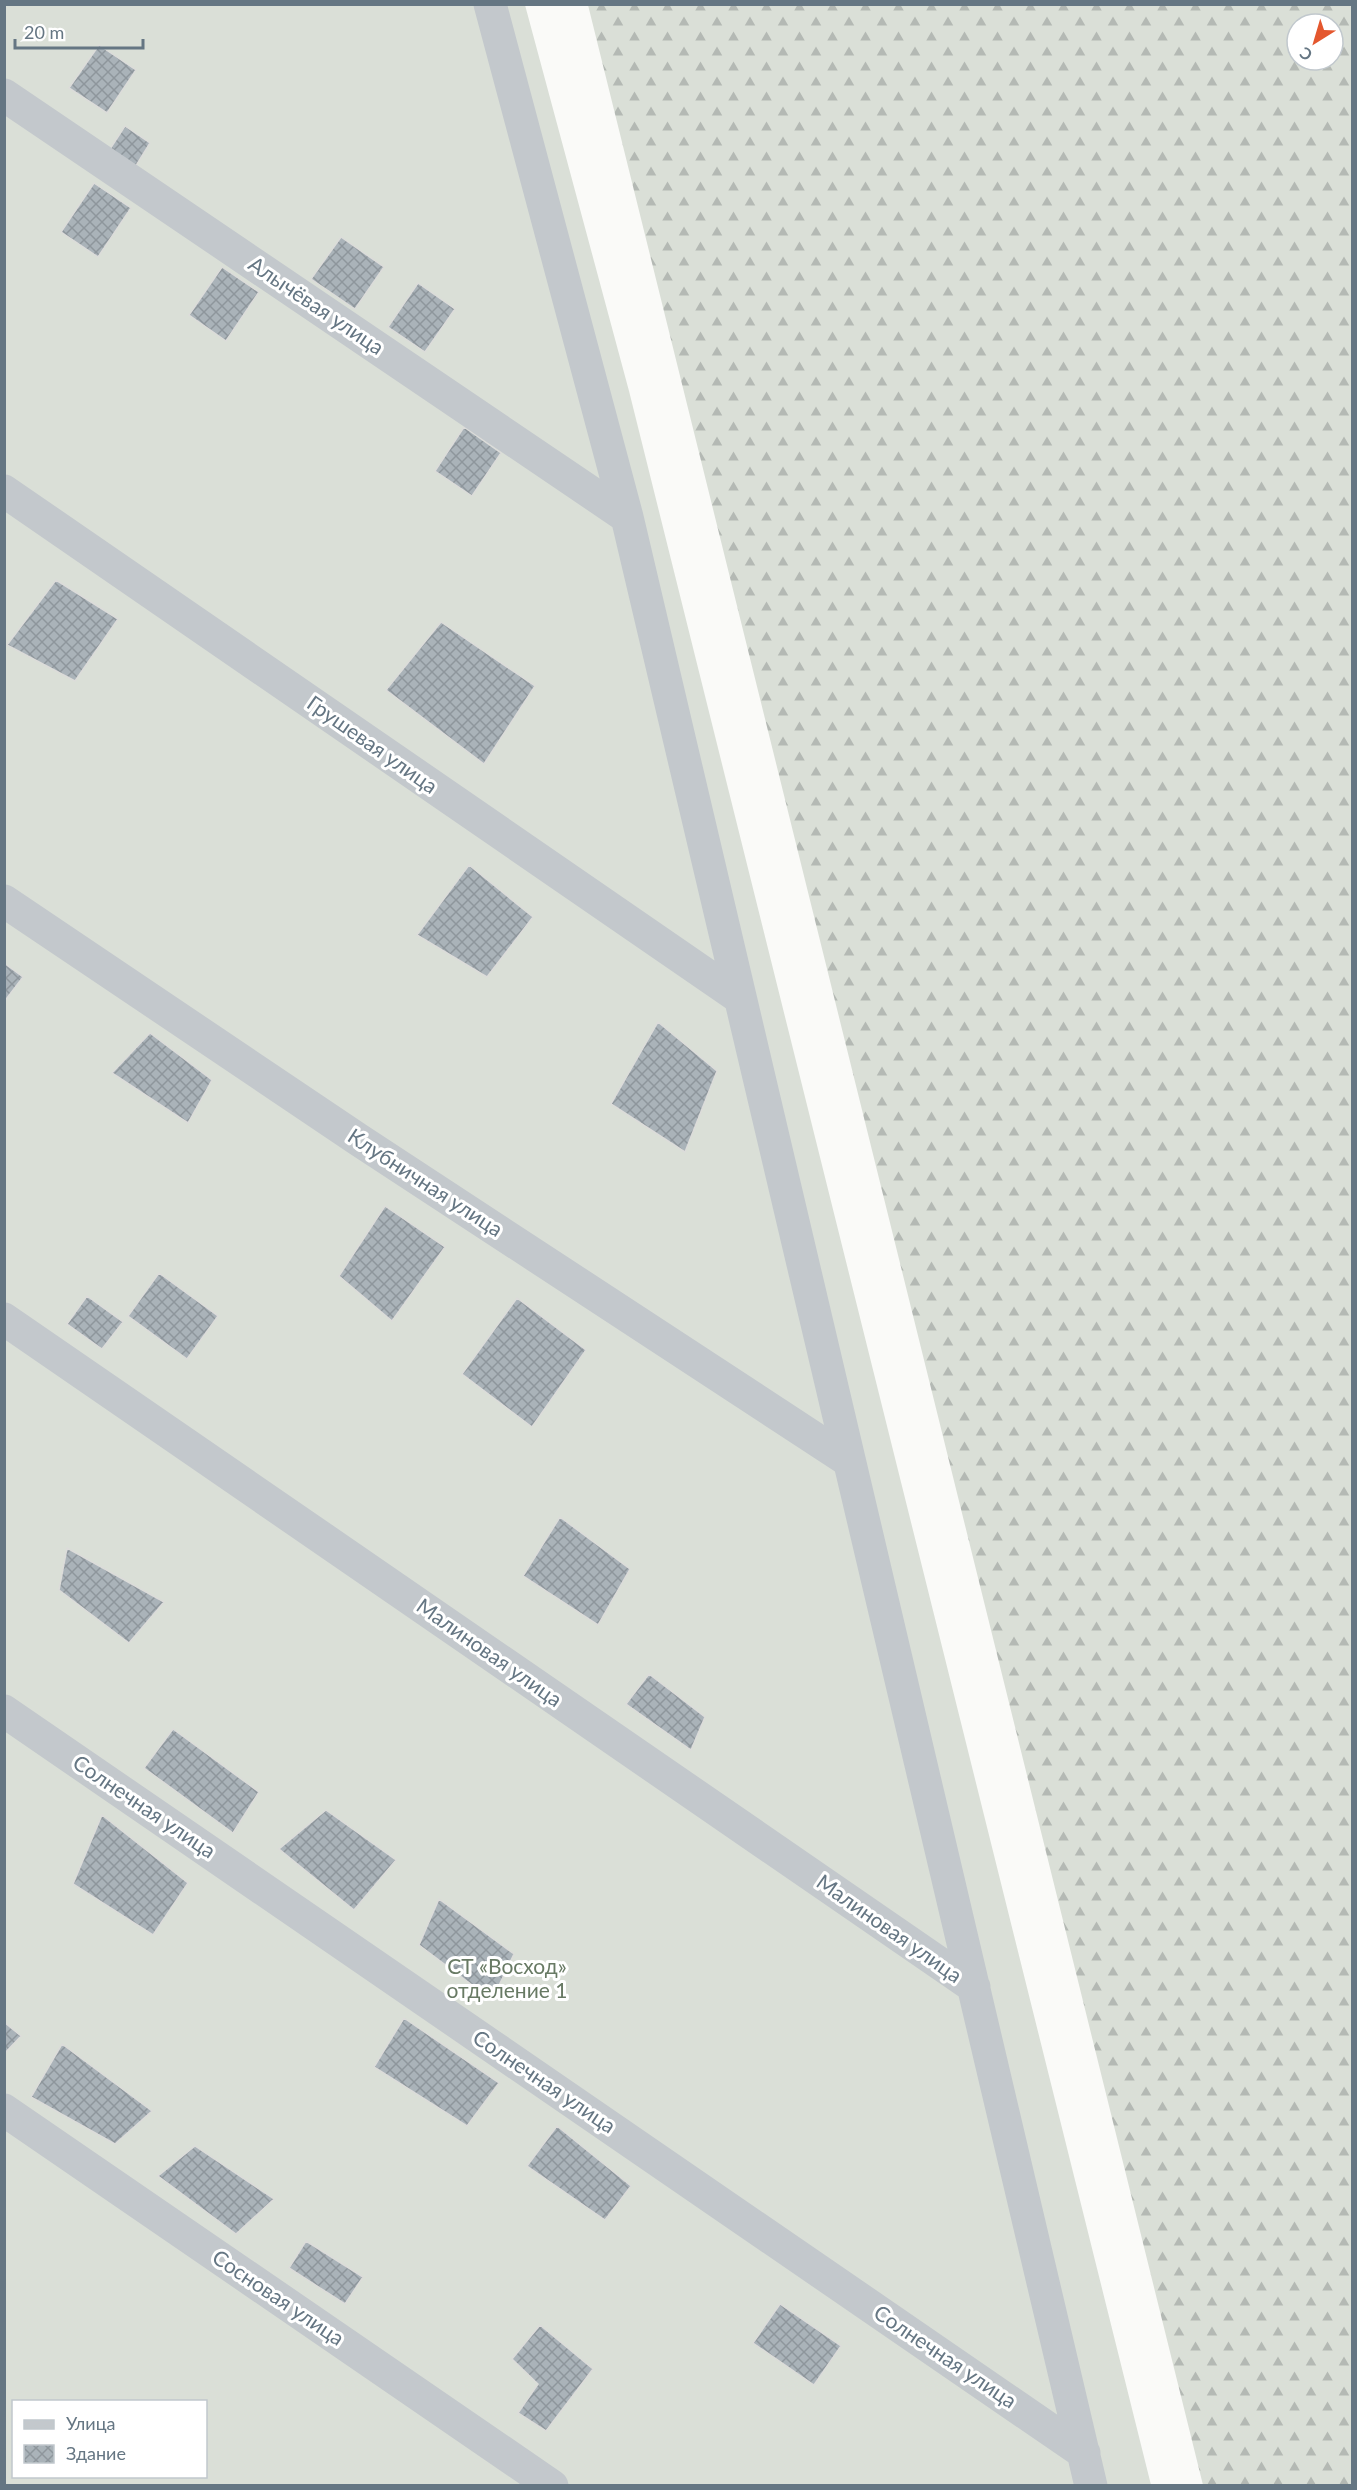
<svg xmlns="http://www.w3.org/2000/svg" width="1357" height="2490" font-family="Lato,sans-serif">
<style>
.forest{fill:url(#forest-firs);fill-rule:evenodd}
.garden{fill:#dadfd7;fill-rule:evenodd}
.building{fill:url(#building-cross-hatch);stroke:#dcdcda;stroke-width:1.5}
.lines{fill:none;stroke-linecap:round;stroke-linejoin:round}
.minor{stroke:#c3c8cc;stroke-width:33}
.labels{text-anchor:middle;stroke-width:6;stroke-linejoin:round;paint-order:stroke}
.street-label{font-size:21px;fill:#657683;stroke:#fff}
.park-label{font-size:21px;fill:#687a64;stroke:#fff}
</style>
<defs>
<pattern id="forest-firs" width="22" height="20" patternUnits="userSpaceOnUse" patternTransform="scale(1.5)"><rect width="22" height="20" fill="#dadfd7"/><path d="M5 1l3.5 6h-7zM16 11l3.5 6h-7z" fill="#b4b9b4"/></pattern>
<pattern id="building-cross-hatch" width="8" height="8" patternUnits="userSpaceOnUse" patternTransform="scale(1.5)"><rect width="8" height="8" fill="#aab3b9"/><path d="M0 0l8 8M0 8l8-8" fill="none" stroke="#8e969c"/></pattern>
</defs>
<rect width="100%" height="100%" fill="#fafaf8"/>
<path class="forest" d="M588,5H1352V2485H1203ZM1297,24H1333V60H1297Z"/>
<path class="garden" d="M5,5H525L629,391L1151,2485L5,2486ZM14,2402H206V2476H14Z"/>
<path class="building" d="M99,45L136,70L107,113L69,88Z
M125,126L150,143L134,169L108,152Z
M94,183L131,208L98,257L61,232Z
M341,237L384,267L355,309L311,279Z
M222,267L259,292L226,341L189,315Z
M418,283L455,309L425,352L388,327Z
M464,427L501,453L472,496L435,471Z
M56,580L118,619L75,681L7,645Z
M441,622L535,686L484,764L386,690Z
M469,865L533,917L487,977L417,935Z
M4,963L23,977L4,1002Z
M658,1022L717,1071L685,1152L611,1104Z
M150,1033L212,1080L188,1123L112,1073Z
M385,1206L445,1247L392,1321L339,1276Z
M159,1273L218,1316L187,1359L128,1316Z
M87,1296L123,1322L102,1349L67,1324Z
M517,1298L586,1350L532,1427L462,1374Z
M560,1517L630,1569L598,1625L523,1576Z
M67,1548L164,1602L129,1643L59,1590Z
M649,1674L705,1717L691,1750L626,1704Z
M173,1729L259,1792L233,1833L144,1768Z
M326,1810L396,1860L354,1910L279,1849Z
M102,1815L188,1883L153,1935L73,1884Z
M439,1899L514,1954L492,2000L419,1945Z
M404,2018L499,2083L467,2126L374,2067Z
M4,2022L21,2036L4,2054Z
M62,2044L152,2111L115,2144L31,2097Z
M557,2126L631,2186L605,2220L527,2166Z
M195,2146L274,2199L236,2234L158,2176Z
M306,2241L363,2277L345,2304L289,2268Z
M780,2304L841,2346L814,2385L753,2343Z
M540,2325L593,2369L546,2431L518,2413L538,2384L512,2359Z"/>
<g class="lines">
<path class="minor" d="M490,4L627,517L1091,2486
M4,95L627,517
M4,491L740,998
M4,901L359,1140L849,1461
M4,1319L974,1987
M4,1711L1084,2453
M4,2110L552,2486"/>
</g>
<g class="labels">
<g class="street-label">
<text transform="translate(316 306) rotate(34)" y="7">Алычёвая улица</text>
<text transform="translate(372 745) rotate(35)" y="7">Грушевая улица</text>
<text transform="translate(425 1183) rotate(33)" y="7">Клубничная улица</text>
<text transform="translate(489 1653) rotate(35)" y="7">Малиновая улица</text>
<text transform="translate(144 1807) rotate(34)" y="7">Солнечная улица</text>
<text transform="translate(889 1929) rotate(35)" y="7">Малиновая улица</text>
<text transform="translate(544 2082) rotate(34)" y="7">Солнечная улица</text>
<text transform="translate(278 2298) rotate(34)" y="7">Сосновая улица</text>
<text transform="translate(945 2357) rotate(34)" y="7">Солнечная улица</text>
</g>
<g class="park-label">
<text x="507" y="1974">СТ «Восход»<tspan x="507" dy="24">отделение 1</tspan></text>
</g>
</g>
<rect width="1357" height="2490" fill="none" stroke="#657683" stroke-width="12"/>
<rect x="12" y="2400" width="195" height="78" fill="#ffffff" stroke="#c1c8cd" stroke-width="1.5"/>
<rect x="24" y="2420" width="30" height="9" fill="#c3c8cc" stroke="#c1c8cd" stroke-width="1.5"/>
<text x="66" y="2430" font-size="18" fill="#657683">Улица</text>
<rect x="24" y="2445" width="30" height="18" fill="url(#building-cross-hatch)" stroke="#c1c8cd" stroke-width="1.5"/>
<text x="66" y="2460" font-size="18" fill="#657683">Здание</text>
<g transform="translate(1315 42) rotate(217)"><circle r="28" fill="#ffffff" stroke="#c1c8cd" stroke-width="1.5"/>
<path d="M0-4.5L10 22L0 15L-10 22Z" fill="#e4572e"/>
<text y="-9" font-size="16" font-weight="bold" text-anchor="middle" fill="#657683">С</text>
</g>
<path d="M15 39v9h128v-9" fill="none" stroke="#657683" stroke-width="3"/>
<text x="24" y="39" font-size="18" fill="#657683" stroke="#ffffff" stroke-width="4.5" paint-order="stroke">20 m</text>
</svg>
